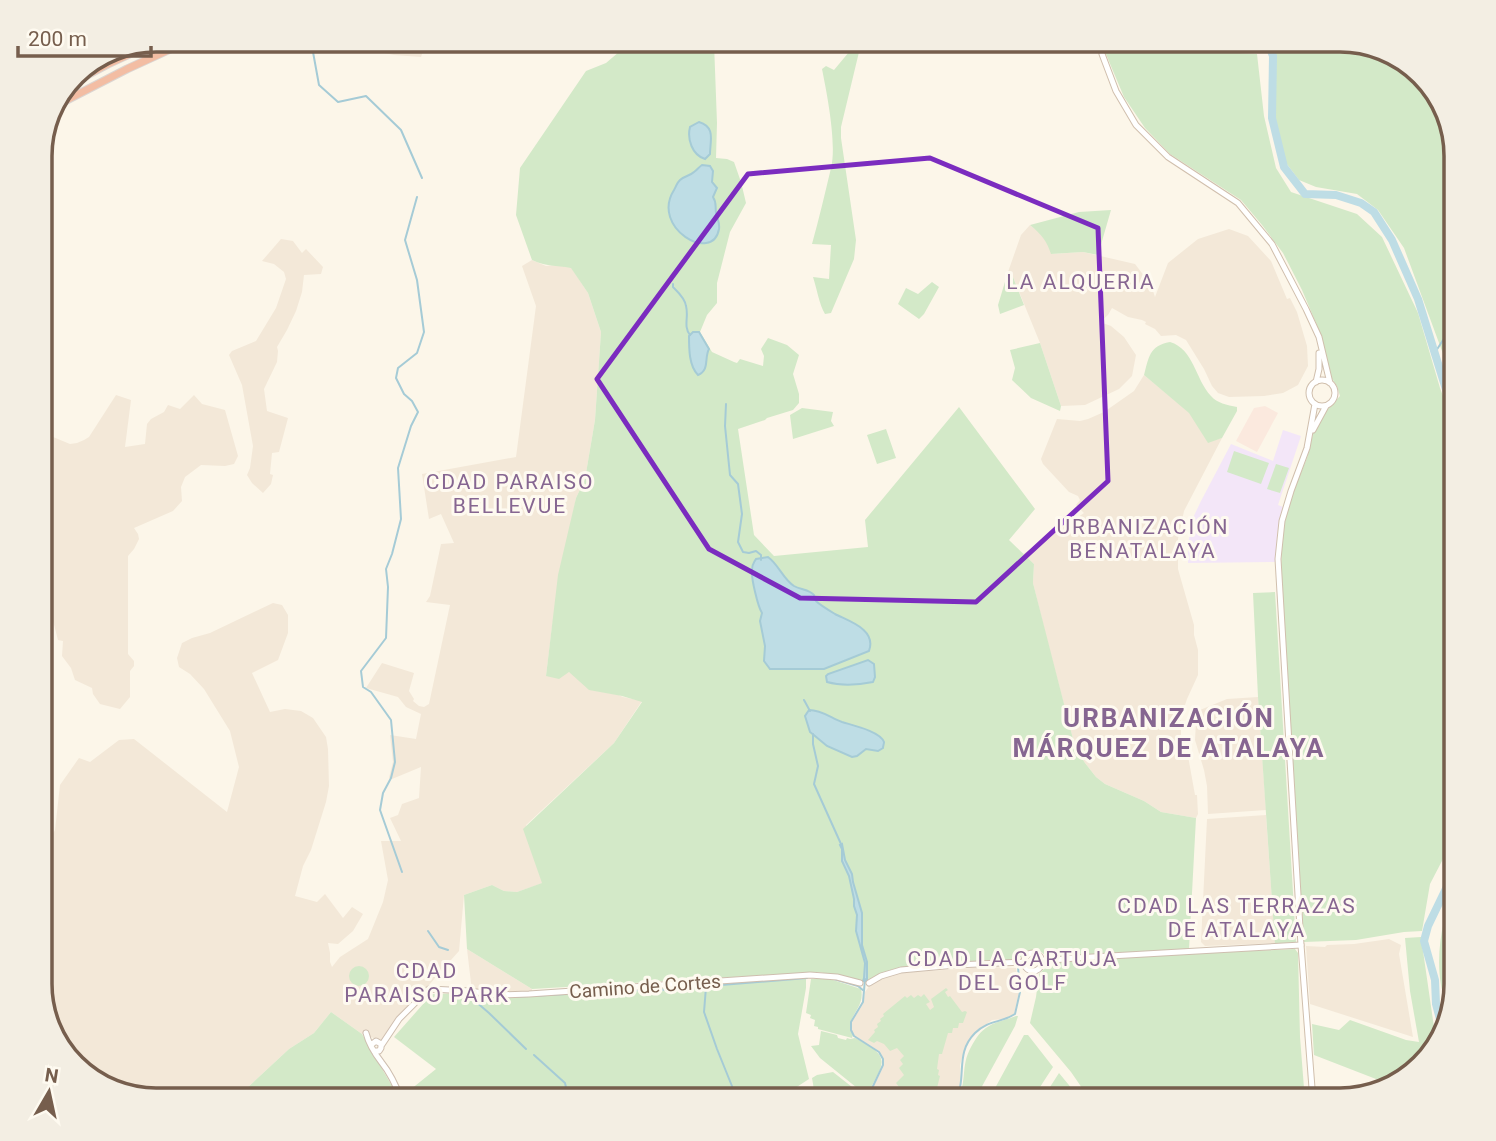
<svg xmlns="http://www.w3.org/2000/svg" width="1496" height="1141" font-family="Roboto,sans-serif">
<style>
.residential{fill:#f3e8d8}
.commercial{fill:#fbe9de}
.education{fill:#f3e6f8}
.green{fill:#d3e9c8}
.water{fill:#bedde5;stroke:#a5cbd6;stroke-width:2}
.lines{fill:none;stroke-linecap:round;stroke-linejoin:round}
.stream{stroke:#a5cbd6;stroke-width:2}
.river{stroke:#bedde5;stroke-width:8}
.secondary-tunnel{stroke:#dad0c2;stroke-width:5;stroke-dasharray:5 2.5;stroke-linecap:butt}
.tertiary-casing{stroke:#cebeaf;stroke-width:7}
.secondary-casing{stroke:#d0bfad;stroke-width:7}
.motorway-casing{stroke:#dbd5d1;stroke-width:9}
.tertiary{stroke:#fff;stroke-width:5}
.secondary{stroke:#fff;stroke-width:5}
.motorway{stroke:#f3bda3;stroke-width:7}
.marked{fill:none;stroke:#7b2cbf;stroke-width:5;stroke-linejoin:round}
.labels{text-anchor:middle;stroke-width:6;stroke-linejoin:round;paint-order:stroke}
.street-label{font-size:19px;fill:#765e4d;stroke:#fefaf0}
.neighbourhood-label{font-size:21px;letter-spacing:2px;fill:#866691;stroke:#fefaf0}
.district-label{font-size:26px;font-weight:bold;letter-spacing:2px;fill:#866691;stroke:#fefaf0}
.rim{fill:none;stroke:#765e4d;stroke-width:3.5}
</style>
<rect width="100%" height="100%" fill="#fcf6e9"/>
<path class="residential" d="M355,40H381L384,42L395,43L410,41L425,45L421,57L394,55L380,52Z
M1030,225L1040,233L1047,242L1052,254L1083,252L1135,264L1151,285L1155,297L1168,263L1198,239L1229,229L1248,236L1271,261L1287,299L1290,298L1297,312L1307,346L1308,366L1298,385L1283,393L1264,396L1229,397L1218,393L1212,386L1204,369L1186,340L1176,335L1161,336L1155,329L1145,324L1146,322L1142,320L1128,317L1112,308L1108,315L1100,322L1111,326L1124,337L1136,355L1132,376L1119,389L1085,405L1061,406L1040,343L1013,277L1008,272L1021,235Z
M281,239L293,241L302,253L306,249L323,267L321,274L304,275L302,292L296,311L287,330L277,347L278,351L277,362L264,389L267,411L288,418L279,452L272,453L270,474L273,475L271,484L263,493L252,483L247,475L250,468L253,446L242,385L229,355L232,351L256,341L276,308L286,279L284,272L274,264L262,261Z
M532,260L546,266L556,265L571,267L588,293L601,332L595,420L585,479L576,498L552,627L546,676L569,672L623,697L642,701L614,743L526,825L543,883L517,892L504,891L492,885L464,895L459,951L435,978L382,1041L362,1034L331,1012L314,1033L289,1049L233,1101H156L85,1077L52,1036L40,992V857L55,830L60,785L79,758L90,762L119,740L134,739L227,812L239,767L230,731L204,689L190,674L179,667L177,658L182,643L192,638L210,633L273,603L282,605L288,615V633L278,660L252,673L270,712L285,709L301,711L313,718L326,737L328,749L329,786L326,802L311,850L303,866L295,896L317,902L325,894L343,918L352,907L363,914L353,931L338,944L328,943L330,953V962L332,967L340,957L368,939L383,902L388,880L381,841H401L390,818L398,815L402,804L419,798L421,767L392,779L389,778L393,762L390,735L416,739L421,714L406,707L398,697L366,688L382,663L414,673L409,691L414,699L413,701L419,706L424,707L429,704L450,605L426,602L430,596L441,544L454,543L441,514L429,519L422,474L516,457L536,306L522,266Z
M1144,375L1190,413L1208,442L1222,438L1184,511L1178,539V569L1194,625V635L1198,650V675L1187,699L1181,717V739L1188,756L1195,795H1197L1198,814L1196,818L1161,812L1144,801L1105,784L1096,777L1085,763L1076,749L1072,735L1046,636L1033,583L1034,564L1023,554L1084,513L1076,505L1080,500L1078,496L1069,492L1043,464L1041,459L1057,419L1080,421L1088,419L1104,412L1134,391Z
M116,395L131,400L125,447L145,444L147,424L151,419L164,412L168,405L180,409L194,395L202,404L225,410L238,456L234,464L225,466L201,465L185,477L181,487L182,501L173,511L134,528L138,534L139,539L134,549L128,556V654L134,661V666L130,671V697L120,709L100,704L93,694L92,688L75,680L71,668L62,656L63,641L58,640L41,575V432L70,444L77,443L84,440L89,437Z
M1258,697L1266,810L1208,814L1207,786L1204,770L1195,740L1196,722L1200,710L1227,699Z
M1266,815L1275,943L1205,946L1201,942L1207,819Z
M1389,939L1401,945L1399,954L1413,1037L1310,1004L1306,946L1325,947L1327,945L1354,944Z
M467,949L532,989V991L493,992L473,988L471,983Z
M987,967L1016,968L1019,992L1014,1014L1004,1019L992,1020L974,1034L965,1047L960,1065L961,1086L954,1101H867L884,1065L883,1058L879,1051L855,1036L852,1031L851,1026V1023L863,1004L865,992L870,985L884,977L900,973Z"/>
<path class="commercial" d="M1265,406L1278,413L1257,452L1236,441L1254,408Z"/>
<path class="education" d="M1283,430L1301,436L1278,505L1283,507L1277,534L1276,562L1188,563V546L1191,522L1201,501L1231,444L1273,461Z"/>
<path class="green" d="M633,40C650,40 671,36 685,48L707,40L714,43L717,123L716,158L727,159L734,162L741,182L746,203L730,232L717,283V303L707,315L700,332L712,352L734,362L737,363L740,359L763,366L764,356L761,349L768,338L787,345L799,355L793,374L799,394V403L793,410L767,418L765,420L738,429L754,535L774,556L868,547L865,520L959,407L1035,509L1009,540L1034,564L1033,583L1072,735L1076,749L1085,763L1096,777L1105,784L1144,801L1161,812L1196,818L1189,949L1047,958C1035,942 1027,953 1016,961L893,969L867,981H857L830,974L818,972L532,989L467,949L464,895L492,885L504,891L517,892L542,883L523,829L614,743L642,702L622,696L589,690L569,672L559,679L546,676L558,575L576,498L585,479L595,420L601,332L588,293L571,268C555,265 547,267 532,260L516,215L520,168L586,71L606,63Z
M1100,40H1113L1180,50L1257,54L1264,116L1276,168L1291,192L1357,214L1382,237L1418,313L1440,388L1456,431V834L1430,884L1422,931L1404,932L1356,940L1304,942L1281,573L1282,534L1291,497L1307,458L1314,430L1321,416L1340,396L1337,386L1328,373L1319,330L1302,290L1283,253L1262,225L1241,200L1170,154L1145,128L1124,97Z
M854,46H857L859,52L841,127V138L856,240L854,259L831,313L825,314C819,304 817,289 813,277L829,279L831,245L812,244C819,219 825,193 831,168C837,144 827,94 822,69L826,66L834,70Z
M1358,46L1411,64L1444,105L1456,156V389L1404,248L1378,210L1357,194L1316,187L1299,180L1286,163L1275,119L1276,53L1315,51Z
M1111,210L1098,255L1083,252L1051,254C1047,241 1041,234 1030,225L1079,212Z
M1008,272L1013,277L1024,305L1000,314L998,305Z
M932,282L939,287L924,314L919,319L898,304L906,288L918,294Z
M1170,342C1194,349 1195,379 1211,396C1217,403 1227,405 1237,407V411L1222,438L1208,443L1189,413L1144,375C1149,357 1149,346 1170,342Z
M1040,343L1061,406L1060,411L1031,398L1012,380L1015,368L1010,350Z
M802,408L833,412L831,421L834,426L793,439L790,415Z
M886,429L896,458L877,464L867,435Z
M1234,451L1269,463L1261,484L1227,472Z
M1276,464L1289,468L1280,493L1267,489Z
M1275,592L1296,943L1275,945L1258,697L1253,593Z
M1456,881V985L1448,1007C1446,1000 1442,992 1441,985C1435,950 1444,914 1456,881Z
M1421,937L1436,1041L1432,1056L1394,1086L1314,1055L1312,1024L1339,1030L1350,1020L1406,1040L1419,1042L1410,991L1405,938Z
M1295,949L1298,953L1300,1037L1305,1101H1091L1071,1072L1030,1023L1036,997L1039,974L1050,963L1120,957Z
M349 976a10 10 0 1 1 20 0a10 10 0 1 1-20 0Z
M806,979V988L798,1034L809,1079L783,1096L784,1100L804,1093L806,1096L814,1094L815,1101H408L405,1094L436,1069L394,1037L432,994L471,993L496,998Z
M811,979H830L861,989C866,1009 843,1017 853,1035L852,1038L818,1029V1027L814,1026L815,1020L810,1018L811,1015L806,1013Z
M946,988L948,990L945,992L948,997L950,996L962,1012L965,1011L967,1012L963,1023H959L958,1028H953L952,1033H948L942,1054H939L937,1069L939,1070L938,1075L940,1076L935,1096L932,1097L931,1101H889L888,1099L896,1093L895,1090L899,1087L896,1083L904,1075L899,1068L903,1064L900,1060L904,1056L897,1048L890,1051L884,1044L877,1041L874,1043L868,1040L875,1032L874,1030L878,1027L877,1024L881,1021L880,1019L884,1016L883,1014L905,996L907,998L911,995L914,998L918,995L921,997L924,994L930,1002L926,1004L930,1010L934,1007L931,999Z
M331,1012L362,1034L392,1086L398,1101H233L289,1049L314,1033Z
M1016,1016H1018L1015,1026L974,1101H957C968,1080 960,1067 971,1047C976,1038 980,1031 989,1026C997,1021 1007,1020 1016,1016Z
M821,1031L837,1035L838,1038L846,1040L847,1038L850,1039L855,1038C895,1058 882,1063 867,1096L820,1058L811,1046L819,1045Z
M1024,1035H1028L1053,1067L1031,1101H988Z
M833,1072L866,1098L865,1101H816L812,1078L817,1075Z
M1059,1073L1082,1101H1041Z"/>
<path class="water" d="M699,122C716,127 710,141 710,154L705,159C692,155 687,139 690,127Z
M702,165L710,166L713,171L712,182L717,188L713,197C717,203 715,206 716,213C717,219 720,222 719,229C713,264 650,228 674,190C677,185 676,184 680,180C684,176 690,176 694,172C697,170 699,167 702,165Z
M693,332H699L709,349C704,358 710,370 698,375C689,366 689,349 689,336Z
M768,557C779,565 783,579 794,586C799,589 805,589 810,592C819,598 810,593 816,601C820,605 830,611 835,614C848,621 877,629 869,651L824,669H770L764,661L765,646L760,621L762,613C758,607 751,578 752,570C752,564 753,564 756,559Z
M868,660L874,664L875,677L873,682C858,685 841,686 827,682L826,676L828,674Z
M809,710C822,710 831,718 842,722C851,725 880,731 884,742C884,744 883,746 883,748L878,751L866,749L857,756L852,757L827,746L815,736L810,732L805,716Z
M842,844L845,860L852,874L853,882L862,913V945L867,962V981H863L864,978L865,963L856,931L857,915L854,906V899L849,876L842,861V849L840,845Z"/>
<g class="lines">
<path class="stream" d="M313,52L319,85L338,102L366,96L401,130L422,178
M673,284V287C678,292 685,298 686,306C689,317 683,326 690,335
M1434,354L1456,320
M726,404L725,426L730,475L738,484L742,514L738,542L743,552L749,553L756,551L761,555V560
M804,700L810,711
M813,734V744L818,766L814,784L841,844
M402,872L380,810L383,793L391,778L395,762L391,720L371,692L363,687L361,671L386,638L388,587L386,569L392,554L401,519L398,468L411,426L418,412L412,401L404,394L396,378L398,368L417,353L424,332L417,280L405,240L417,197
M428,931L439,947L448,950
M40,978L45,986V1009
M834,979L858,986L864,991
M865,979L863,1002L851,1022V1030L854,1036L879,1052L883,1059V1065L866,1101
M706,987L704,1012L717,1049L738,1101
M468,995L489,1013L526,1049
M510,997L641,990H660L807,978
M534,1055L565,1083L568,1096L574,1101
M955,1101C968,1078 954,1054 975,1033C988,1020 1001,1023 1015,1014L1020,992L1018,967"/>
<path class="river" d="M1267,40L1273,56L1272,118L1284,167L1305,194L1336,195L1361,203L1374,212L1392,240L1418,299L1449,399L1456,416
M1442,1027L1436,1004L1435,980L1424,941L1428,926L1456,868"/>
<path class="secondary-tunnel" d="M1096,40L1102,54"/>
<g class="tertiary-casing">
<path id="tertiary" d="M1024 962a9 9 0 1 1 18 0a9 9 0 1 1-18 0Z
M1042,961L1075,958L1301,945
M869,983L881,976L901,970L956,965L1023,962
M366,1033C369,1045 375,1054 382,1063C391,1074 397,1088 402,1101
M371,1045L376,1041L381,1044V1048L379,1051H374
M381,1046L399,1019L429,989L470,991L496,995L529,994L810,975L837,977L860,983"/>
</g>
<g class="secondary-casing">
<path id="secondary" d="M1102,54L1116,91L1136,125L1168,157L1238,203L1272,244L1306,309L1319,337L1330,383
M1309 393a13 13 0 1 1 26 0a13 13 0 1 1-26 0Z
M1316,382L1319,369V353
M1313,430L1326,406
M1313,1101L1301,945L1278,559L1282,521L1291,491L1307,448L1315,404"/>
</g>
<g class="motorway-casing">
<path id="motorway" d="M1153,40C1217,48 1280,50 1344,42
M72,83L108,64L160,40
M63,102L127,69L190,40"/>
</g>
<use href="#tertiary" class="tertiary"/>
<use href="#secondary" class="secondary"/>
<use href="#motorway" class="motorway"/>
</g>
<path class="marked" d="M930,158L1098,228L1108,481L976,602L800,598L709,549L597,379L748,174Z"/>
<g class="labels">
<g class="street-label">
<text transform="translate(645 986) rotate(-4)" y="7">Camino de Cortes</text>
</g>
<g class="neighbourhood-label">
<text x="1081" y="289">LA ALQUERIA</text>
<text x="510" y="489">CDAD PARAISO<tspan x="510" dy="24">BELLEVUE</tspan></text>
<text x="1143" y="534">URBANIZACIÓN<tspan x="1143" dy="24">BENATALAYA</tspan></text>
<text x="1237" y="913">CDAD LAS TERRAZAS<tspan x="1237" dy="24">DE ATALAYA</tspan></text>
<text x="1013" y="966">CDAD LA CARTUJA<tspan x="1013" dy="24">DEL GOLF</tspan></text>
<text x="427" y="978">CDAD<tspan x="427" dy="24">PARAISO PARK</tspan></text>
</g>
<g class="district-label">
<text x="1169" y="727">URBANIZACIÓN<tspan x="1169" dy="30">MÁRQUEZ DE ATALAYA</tspan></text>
</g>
</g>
<path d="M0 0H1496V1141H0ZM156 52H1340A104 104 0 0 1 1444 156V984A104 104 0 0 1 1340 1088H156A104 104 0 0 1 52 984V156A104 104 0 0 1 156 52Z" fill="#f3eee3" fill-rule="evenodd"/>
<path class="rim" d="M156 52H1340A104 104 0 0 1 1444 156V984A104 104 0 0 1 1340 1088H156A104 104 0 0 1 52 984V156A104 104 0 0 1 156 52Z"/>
<g transform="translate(49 1092) rotate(9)" stroke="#fefaf0" stroke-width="5" paint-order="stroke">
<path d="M0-5L12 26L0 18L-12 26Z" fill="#765e4d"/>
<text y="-10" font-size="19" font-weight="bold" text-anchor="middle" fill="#765e4d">N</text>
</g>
<path d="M18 46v10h133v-10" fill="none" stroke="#765e4d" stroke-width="3.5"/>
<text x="28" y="46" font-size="21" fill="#765e4d" stroke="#fefaf0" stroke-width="5" paint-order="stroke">200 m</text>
</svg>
